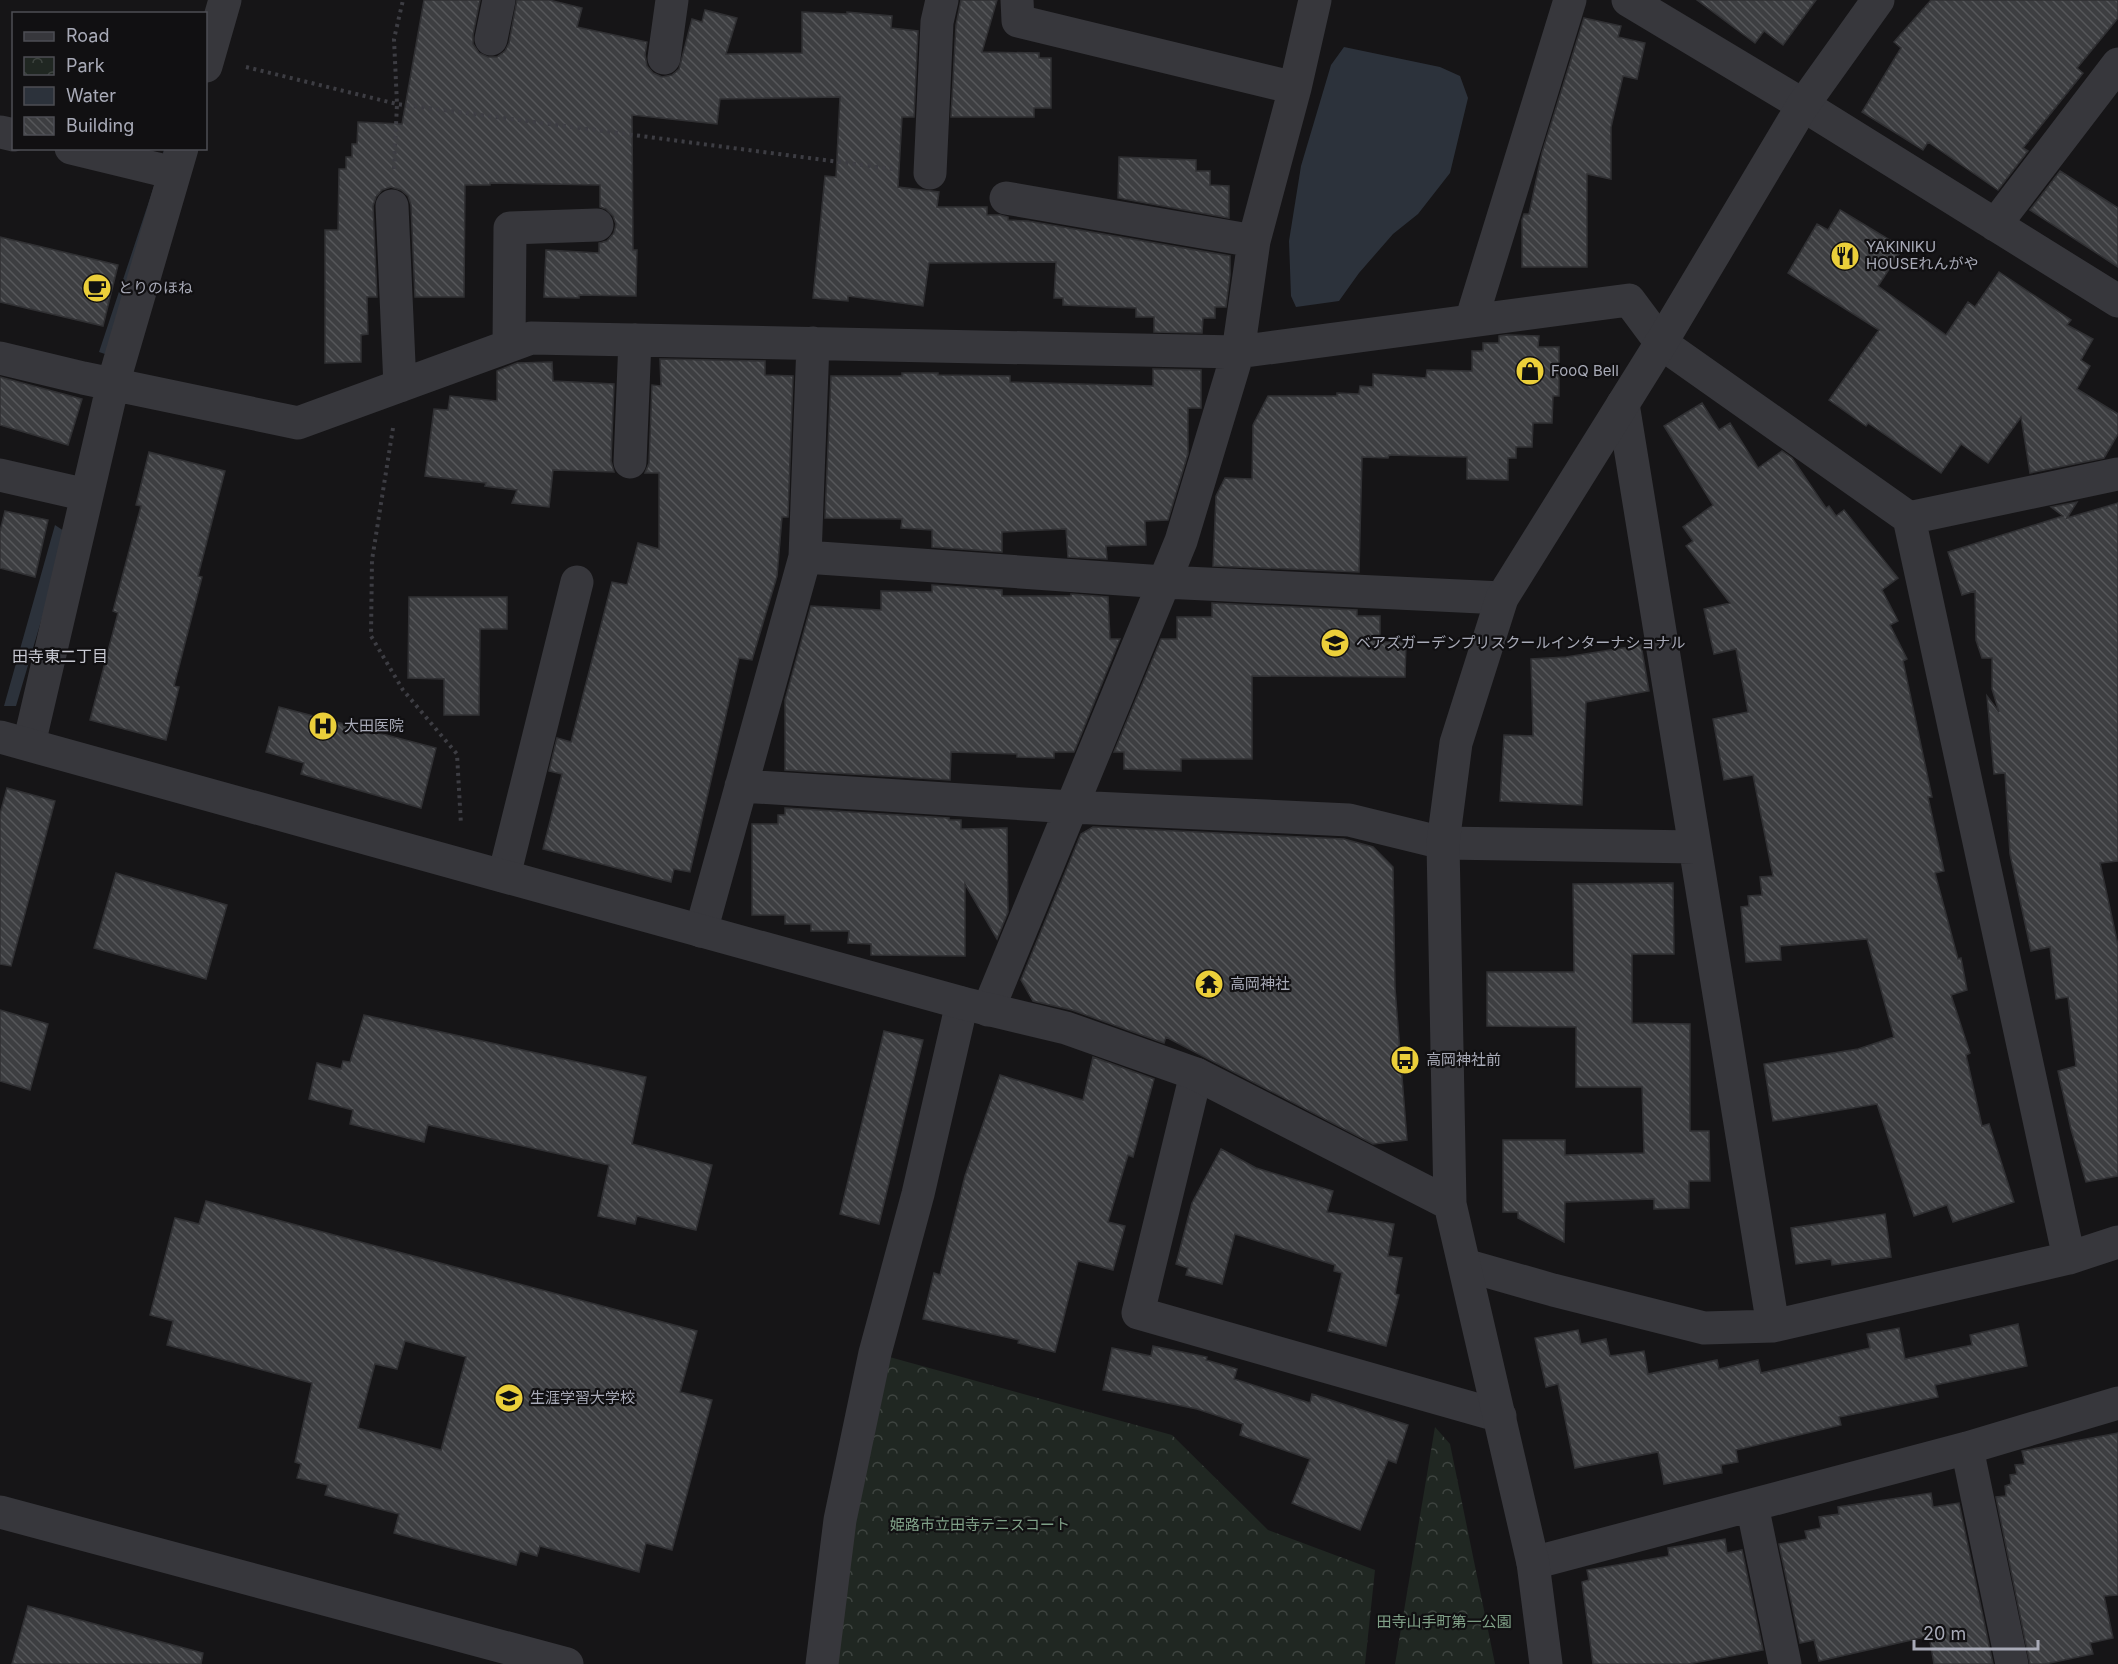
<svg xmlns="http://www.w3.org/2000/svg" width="2118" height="1664" font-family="Inter,'Noto Sans JP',sans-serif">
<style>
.park{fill:url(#park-crowns)}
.water{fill:#2c323b}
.building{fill:url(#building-back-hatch);stroke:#303033;stroke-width:1.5;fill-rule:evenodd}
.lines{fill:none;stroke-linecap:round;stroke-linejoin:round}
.path{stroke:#3d3d43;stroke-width:4;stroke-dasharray:3 4.5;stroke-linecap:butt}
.minor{stroke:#37373c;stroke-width:33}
.tertiary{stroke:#37373c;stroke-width:33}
.labels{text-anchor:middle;stroke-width:4.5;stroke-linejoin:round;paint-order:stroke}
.poi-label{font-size:15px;fill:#a8aab7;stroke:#111012;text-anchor:start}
.park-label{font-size:15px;fill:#80a188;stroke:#111012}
.neighbourhood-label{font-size:16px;fill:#c9cad3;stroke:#111012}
</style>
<defs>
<pattern id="park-crowns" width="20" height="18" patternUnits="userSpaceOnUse" patternTransform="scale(1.5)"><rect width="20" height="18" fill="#202722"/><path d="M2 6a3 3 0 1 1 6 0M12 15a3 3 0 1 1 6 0" fill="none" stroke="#3e4440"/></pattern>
<pattern id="building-back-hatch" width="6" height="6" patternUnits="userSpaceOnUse" patternTransform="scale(1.5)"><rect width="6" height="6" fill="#3d3e41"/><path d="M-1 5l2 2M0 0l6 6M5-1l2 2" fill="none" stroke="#56575a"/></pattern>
</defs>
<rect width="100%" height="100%" fill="#161517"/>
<path class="park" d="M875,1353L1172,1435L1268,1530L1375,1570L1365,1664H822Z
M1435,1427L1450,1444L1495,1664H1395Z"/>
<path class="water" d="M1344,47L1440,67L1460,76L1468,98L1450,173L1418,214L1393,234L1359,273L1339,301L1296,307L1291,296L1289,241L1301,166L1331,65Z
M164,149H175L114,357L99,352L158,174Z
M55,525L67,533L16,706H4Z"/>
<path class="building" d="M424,0H480L473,35V44L479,53L488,57H497L505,51L509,43L517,0H549L582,8L577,27L647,42L645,55L647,66L653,73L662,77L672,75L679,69L692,19L702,22L705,10L737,18L726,54L802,53V12L847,14V12L892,16L891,28L918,31L914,117H902L898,187L939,192L937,207H987V215H1000L1008,217V220L1028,221L1230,256V275L1226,307H1215V318H1203L1202,333L1154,332V317H1136V308L1063,305V298H1054L1056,262L929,263L923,306L848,296V301L813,298L825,176L836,177L840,97L720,99L717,124L632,115L633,250H637L636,296L579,295V298L544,297L546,250L599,253V243L607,241L614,233L616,224L613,216L606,209L600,207V185L490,183V185H465L464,297H415L411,205L408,196L401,190L391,187L382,190L376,197L373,206L377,297H367L368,334L361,335V362L325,363V230H338L339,169H346V157H352V144H357L358,122L402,124Z
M961,0H997L982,52L1039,53V58H1051V108H1034V117H951L956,25Z
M1697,0H1816L1783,45L1764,31L1755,43Z
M1931,0H2118V18L2077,68L2083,73L2023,148L2028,151L1998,190L1928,142L1923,150L1862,112L1901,48L1894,42Z
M1584,18L1621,26L1618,37L1645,43L1637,79L1623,76L1611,127V179L1587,174V267H1522V220L1524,214H1529L1542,153Z
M1119,157L1196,160V171H1210V185L1229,186V218L1118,198Z
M2060,171L2118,208V267L2030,210Z
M1840,210L1903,248L1878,286L1946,335L1968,302L1975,307L1999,272L2071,320L2067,325L2093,339L2081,360L2090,366L2077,389L2118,414V434L2104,458L2030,473L2021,417L1988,463L1961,444L1941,473L1868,423L1866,426L1829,400L1879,330L1788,273L1817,224L1828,230Z
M0,237L118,265L103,326L0,302Z
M1506,335L1539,336L1538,347H1559V396H1553L1552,423H1533L1532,447H1516V458H1508V480L1467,479V457L1389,455L1388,458L1362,457L1359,572L1213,566L1216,496L1225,478L1252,479L1253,425L1268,396H1337V393L1359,394L1360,386L1373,387V374L1426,378L1427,370L1472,371V351H1483V343H1499V336Z
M660,359L765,361V375L793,376L788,517H782L777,576L752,660L739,658L690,872L674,869L671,882L543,849L562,774L549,771L557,738L571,742L612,582L627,585L638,543L659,549V473H645L649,463L652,385L661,386Z
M552,362L553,381L614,384L611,461L614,472L553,470L549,507L512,503L517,490L485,486L486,483L425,476L434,409L448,410L450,396L497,401V371L517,363Z
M1153,369L1201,370V408H1188V454L1168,520L1145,521L1146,545L1106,546L1107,559L1068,557L1066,529L1002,532V552L932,547V530L901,528L902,519L825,518L831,376H902V373H938V375L1010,376V382L1153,386Z
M0,377L82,399L68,445L0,425Z
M1702,403L1719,430L1730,423L1758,468L1782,451L1792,458L1826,508L1829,506L1836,516L1844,510L1898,578L1882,590L1898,621L1890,625L1907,659L1903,661L1932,797H1928L1944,871L1935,873L1958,959L1961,958L1967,990L1951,995L1970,1053L1966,1055L1982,1126L1989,1124L2014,1202L1953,1222L1947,1205L1914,1216L1877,1104L1773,1121L1764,1064L1858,1049L1894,1037L1867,939L1780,946L1781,960L1746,962L1741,907L1749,906L1748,896L1762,895L1760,877L1773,876L1753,775L1724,780L1713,719L1748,712L1736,649L1714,654L1704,609L1730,603L1686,546L1693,541L1683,527L1713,505L1664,426Z
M149,452L225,471L198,576L202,577L174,686L179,687L166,740L90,720L118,613L113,611L141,506L136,505Z
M2077,502L2067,518L2118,503V861L2100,863L2118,945V1176L2086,1182L2071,1129L2058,1071L2076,1066L2068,997L2056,999L2050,947L2031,951L2010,854L2005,773L1994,774L1987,696L1999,712L1992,689V658H1982L1976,640L1975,591L1962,595L1948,552L2063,516L2051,507Z
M5,511L48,520L35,577L0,568V531Z
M932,585L1002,590V596H1071V594L1108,597L1110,639H1120L1074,752H1054V758L1017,757V754L951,752L950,780L785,770V700L811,606L881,610V591L932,592Z
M409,597H507V629H480L479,715H444V679L408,678Z
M1212,603L1357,610V616H1380V642H1406L1405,677L1252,676V759H1181V771L1124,769V752H1114L1161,639H1177V617H1212Z
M1641,645L1649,691L1586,702L1582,805L1500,801L1504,735L1533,736L1531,659L1566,657Z
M279,707L436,748L421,808L301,774L304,763L266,752Z
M7,788L55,801L11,966L0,964V814Z
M785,808L949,818V820H961V829L1007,828L1008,912L997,939L965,884V956L871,955V944L848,943L849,931H811V924H785V915H752V824H778V815H785Z
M1093,827L1344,839L1373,847L1393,867L1395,988L1407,1140L1373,1144L1166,1037L1164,1043L1072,1010L1033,1001L1021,980L1081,834Z
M116,873L227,905L206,979L94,948Z
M1673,883L1674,954H1632V1023L1690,1024V1131H1709L1710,1181H1689V1208L1654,1209V1199L1565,1202L1564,1242L1518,1218V1212H1503V1140H1565V1155L1644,1153L1642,1087H1576V1027L1487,1026V972H1574L1573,884Z
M0,1010L48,1024L30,1090L0,1081Z
M364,1015L646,1077L632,1144L712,1165L696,1230L637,1216L635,1224L598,1216L609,1165L428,1125L424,1142L350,1124L353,1110L309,1099L317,1063L341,1069L343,1061L350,1062Z
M884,1031L923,1040L879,1224L840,1214Z
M1093,1057L1154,1079L1133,1157L1128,1155L1108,1222L1125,1226L1113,1270L1078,1261L1055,1352L1018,1343L1019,1340L923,1319L934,1273L940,1275L965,1176L1000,1075L1083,1100Z
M1221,1149L1256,1168L1333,1191L1327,1212L1394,1224L1388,1256L1402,1258L1395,1294L1399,1295L1386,1346L1328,1331L1342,1273L1334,1271L1335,1265L1235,1234L1222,1284L1186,1275L1188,1268L1176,1264L1192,1203Z
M206,1201L697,1331L680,1392L712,1400L672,1550L646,1543L639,1572L540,1546L537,1556L520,1551L516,1565L394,1533L399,1514L325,1495L328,1485L297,1478L301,1464L295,1462L312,1383L167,1345L173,1321L150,1315L175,1218L199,1224ZM405,1341L466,1357L441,1450L358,1428L375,1364L397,1369Z
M1885,1214L1891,1257L1832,1265L1831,1259L1796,1264L1791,1228Z
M2018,1324L2027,1366L1935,1385L1938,1397L1839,1417L1841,1425L1736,1450L1738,1462L1721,1465L1722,1473L1664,1484L1658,1452L1575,1468L1558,1384L1546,1387L1535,1338L1578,1330L1581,1344L1606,1339L1610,1356L1644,1351L1648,1374L1717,1360L1719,1369L1758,1360L1761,1373L1870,1348L1867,1334L1899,1328L1905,1359L1972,1345L1970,1335Z
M1153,1346L1207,1357L1206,1360L1237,1369L1234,1379L1310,1403L1312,1394L1408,1425L1396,1463L1388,1460L1360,1530L1292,1503L1310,1459L1240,1435L1243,1424L1197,1409L1103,1390L1112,1348L1151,1356Z
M2118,1433V1595L2104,1596L2113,1638L2090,1643L2093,1654L2045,1664H2030L1996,1497L2006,1496L2005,1486L2011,1484L2010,1475L2017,1474L2015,1465L2025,1464L2022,1451Z
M1931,1493L1933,1507L1959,1503L1993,1664H1934L1929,1636L1819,1661L1814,1640L1800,1643L1779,1544L1807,1539L1805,1531L1821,1528L1819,1517L1839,1514L1838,1507Z
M1725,1539L1727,1553L1742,1550L1763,1650L1688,1664H1593L1582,1582L1589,1580L1587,1570L1669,1556L1668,1548Z
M28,1606L203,1653L201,1664H12Z"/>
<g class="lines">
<path class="path" d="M246,67L397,104L893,169
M394,169L397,104L394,39L403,0
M393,428L372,560L371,636L403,690L457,754L461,825"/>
<path class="minor" d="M1017,0L1018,21L1295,88
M1628,0L1803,105L2118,301
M491,39L499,0
M664,58L672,0
M206,66L225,0
M0,132L14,135
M71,148L174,173
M930,173L937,22L942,0
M1006,198L1254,241
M392,206L400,386
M1995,225L2118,64
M1471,321L1570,0
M509,346L510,228L597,225
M0,358L83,378L298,423L531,338L1238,352L1629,300L1661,343L1909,518L2118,474
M1623,404L1773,1326
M630,462L635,340
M0,475L87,495
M1909,518L2069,1258
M805,557L1164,582L1502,598
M29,744L113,384L182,148
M741,786L1072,807L1349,820L1443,843L1695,847
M504,876L577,582
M701,931L805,557L813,343
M988,1010L1181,541L1238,352L1254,241L1295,88L1315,0
M1196,1074L1138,1313L1500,1416
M1465,1265L1553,1290L1704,1328L1773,1326L2069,1258L2118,1242
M1967,1448L2012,1664
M1752,1505L1785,1664
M1533,1563L1967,1448L2118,1403
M822,1664L840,1520L875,1353L918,1194L962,1003"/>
<path class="tertiary" d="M0,737L962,1003L1066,1028L1196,1074L1450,1204
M0,1512L567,1664
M1546,1664L1533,1563L1450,1204L1443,843L1456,743L1502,598L1661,343L1803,105L1878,0"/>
</g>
<defs>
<g id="restaurant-disc" transform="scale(1.5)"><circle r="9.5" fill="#ebcf3a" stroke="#111012"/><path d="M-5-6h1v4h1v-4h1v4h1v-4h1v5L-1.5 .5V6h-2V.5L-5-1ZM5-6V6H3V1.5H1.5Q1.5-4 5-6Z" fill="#111"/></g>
<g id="cafe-disc" transform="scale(1.5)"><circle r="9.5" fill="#ebcf3a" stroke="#111012"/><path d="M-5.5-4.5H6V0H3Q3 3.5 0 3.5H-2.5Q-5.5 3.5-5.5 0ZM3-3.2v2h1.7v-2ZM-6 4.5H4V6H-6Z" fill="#111"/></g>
<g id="shop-disc" transform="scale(1.5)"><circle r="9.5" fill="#ebcf3a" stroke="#111012"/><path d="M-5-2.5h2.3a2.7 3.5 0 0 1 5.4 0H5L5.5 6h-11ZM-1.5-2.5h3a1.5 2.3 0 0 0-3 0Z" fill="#111"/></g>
<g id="school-disc" transform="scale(1.5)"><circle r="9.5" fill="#ebcf3a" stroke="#111012"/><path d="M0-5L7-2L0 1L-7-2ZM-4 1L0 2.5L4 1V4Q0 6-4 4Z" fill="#111"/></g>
<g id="hospital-disc" transform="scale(1.5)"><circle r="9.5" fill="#ebcf3a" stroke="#111012"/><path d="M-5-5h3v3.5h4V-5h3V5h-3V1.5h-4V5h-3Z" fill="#111"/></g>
<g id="temple-disc" transform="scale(1.5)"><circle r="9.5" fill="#ebcf3a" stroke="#111012"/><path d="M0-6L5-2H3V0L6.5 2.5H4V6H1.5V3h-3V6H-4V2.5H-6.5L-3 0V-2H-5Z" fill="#111"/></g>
<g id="bus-disc" transform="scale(1.5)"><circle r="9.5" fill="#ebcf3a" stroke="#111012"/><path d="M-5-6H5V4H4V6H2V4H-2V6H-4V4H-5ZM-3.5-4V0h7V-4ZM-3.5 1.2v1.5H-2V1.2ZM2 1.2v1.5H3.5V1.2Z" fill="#111"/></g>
<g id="university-disc" transform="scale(1.5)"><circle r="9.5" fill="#ebcf3a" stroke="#111012"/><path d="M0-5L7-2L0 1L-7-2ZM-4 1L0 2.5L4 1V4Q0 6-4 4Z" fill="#111"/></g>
</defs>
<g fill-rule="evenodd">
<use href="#restaurant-disc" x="1845" y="256"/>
<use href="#cafe-disc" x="97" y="288"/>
<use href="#shop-disc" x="1530" y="371"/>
<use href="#school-disc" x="1335" y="643"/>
<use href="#hospital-disc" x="323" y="726"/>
<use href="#temple-disc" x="1209" y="984"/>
<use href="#bus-disc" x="1405" y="1060"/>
<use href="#university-disc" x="509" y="1398"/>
</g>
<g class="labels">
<g class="poi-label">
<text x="1866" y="252">YAKINIKU<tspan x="1866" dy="17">HOUSEれんがや</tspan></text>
<text x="118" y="293">とりのほね</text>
<text x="1551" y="376">FooQ Bell</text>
<text x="1356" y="648">ベアズガーデンプリスクールインターナショナル</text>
<text x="344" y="731">大田医院</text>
<text x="1230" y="989">高岡神社</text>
<text x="1426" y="1065">高岡神社前</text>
<text x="530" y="1403">生涯学習大学校</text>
</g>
<g class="park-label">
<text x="980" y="1530">姫路市立田寺テニスコート</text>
<text x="1444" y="1627">田寺山手町第一公園</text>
</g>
<g class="neighbourhood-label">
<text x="60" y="662">田寺東二丁目</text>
</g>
</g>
<rect x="12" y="12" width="195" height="138" fill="#111012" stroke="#4d4e54" stroke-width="1.5"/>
<rect x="24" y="32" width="30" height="9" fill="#37373c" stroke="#4d4e54" stroke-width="1.5"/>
<text x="66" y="42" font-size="18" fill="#a8aab7">Road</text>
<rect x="24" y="57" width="30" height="18" fill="url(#park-crowns)" stroke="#4d4e54" stroke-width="1.5"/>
<text x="66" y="72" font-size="18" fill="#a8aab7">Park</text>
<rect x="24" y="87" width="30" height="18" fill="#2c323b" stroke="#4d4e54" stroke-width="1.5"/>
<text x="66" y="102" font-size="18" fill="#a8aab7">Water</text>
<rect x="24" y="117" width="30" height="18" fill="url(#building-back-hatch)" stroke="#4d4e54" stroke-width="1.5"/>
<text x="66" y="132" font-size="18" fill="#a8aab7">Building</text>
<path d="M1914 1640v9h124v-9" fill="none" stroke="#a8aab7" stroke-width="3"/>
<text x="1923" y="1640" font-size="18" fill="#a8aab7" stroke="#111012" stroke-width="4.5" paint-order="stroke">20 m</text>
</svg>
